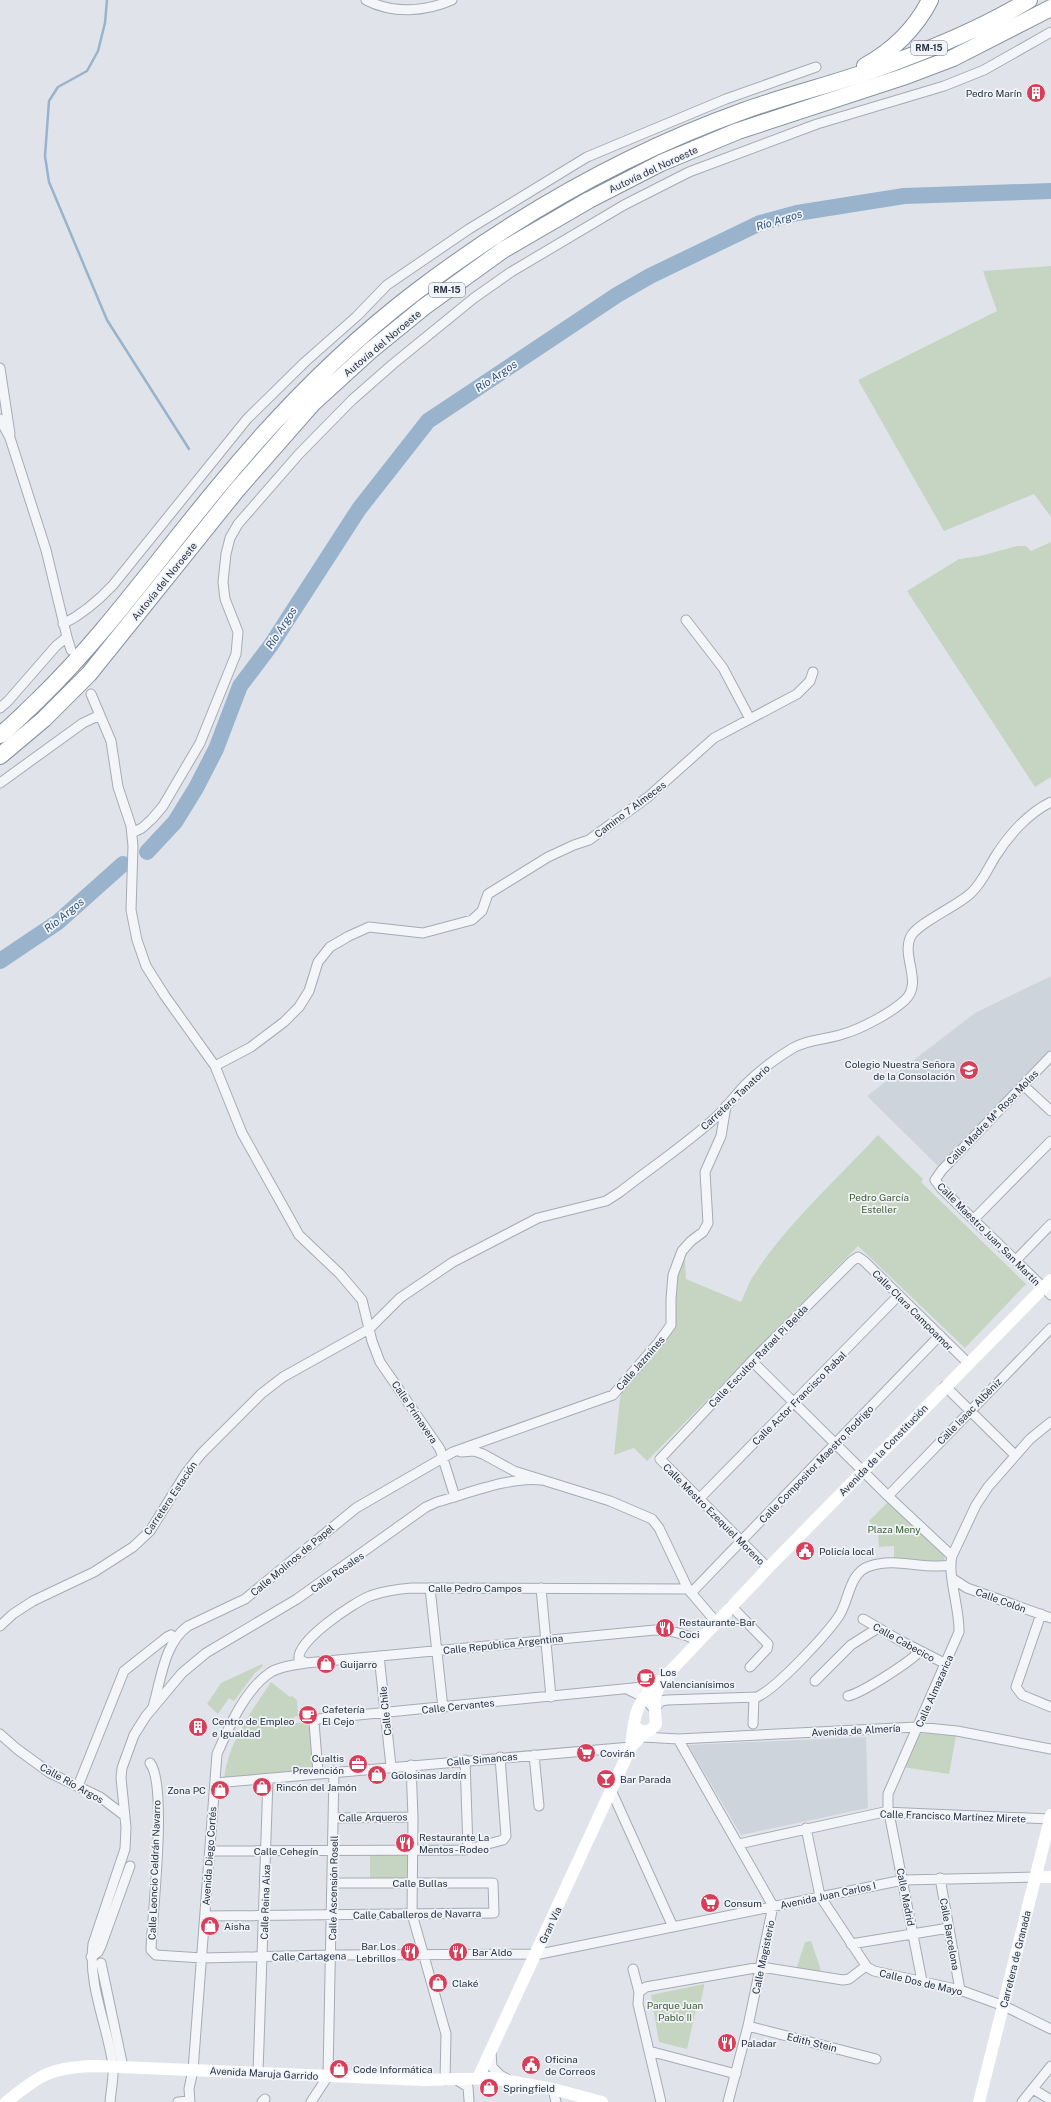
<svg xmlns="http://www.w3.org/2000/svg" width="1051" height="2102" font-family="'Public Sans',sans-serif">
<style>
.built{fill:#ced4dc}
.green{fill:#c6d5c1}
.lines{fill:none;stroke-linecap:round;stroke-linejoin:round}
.stream{stroke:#99b3cc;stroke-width:2.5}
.river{stroke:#99b3cc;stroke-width:16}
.street-casing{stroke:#a5abb5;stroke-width:11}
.highway-casing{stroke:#8792a2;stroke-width:18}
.street{stroke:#f3f5f8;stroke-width:9}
.secondary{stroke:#fff;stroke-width:12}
.highway{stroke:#fff;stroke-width:16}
.labels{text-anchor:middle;stroke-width:3.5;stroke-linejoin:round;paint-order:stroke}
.shield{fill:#f0f3f7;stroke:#646c79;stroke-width:1}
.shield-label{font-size:9px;font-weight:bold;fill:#283243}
.poi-label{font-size:10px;fill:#283243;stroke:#f0f3f7;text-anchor:start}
.street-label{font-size:10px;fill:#283243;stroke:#f0f3f7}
.park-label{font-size:10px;fill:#3d5f34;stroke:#f0f3f7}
.water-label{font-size:11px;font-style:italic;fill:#2f5279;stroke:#f0f3f7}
</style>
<rect width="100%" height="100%" fill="#e0e4ea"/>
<path class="built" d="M1051,976V1056L942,1170L867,1096L975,1013Z
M866,1737L868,1808L741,1835L688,1745Z"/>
<path class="green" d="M1051,266V517L1034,494L944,531L858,380L997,311L983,271Z
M1051,542V777L1035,787L907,591L959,559L980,556L1017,546H1026L1031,551Z
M878,1135L923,1179L921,1182L1026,1284L965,1348L858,1246L647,1461L634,1448L614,1455L620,1399L623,1388L665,1338L681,1260L685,1259L686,1279L741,1302C746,1292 749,1281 756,1272C787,1224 839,1177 878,1135Z
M889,1501L945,1555L944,1562L894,1560V1546L879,1547L878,1534L869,1521Z
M262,1664L263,1666L255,1673L234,1701L229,1698L218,1714L207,1704L221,1683Z
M271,1682L290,1697L292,1696L297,1700L298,1716L294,1717V1723L310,1722L314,1769L224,1778C229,1741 251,1712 271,1682Z
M918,1733L956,1736L949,1774L902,1767Z
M409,1854V1878H370V1855Z
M811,1941L820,1967L821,1975L796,1970L805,1942Z
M704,1984V1987L699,2009H696L687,2049L659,2042L651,1995Z"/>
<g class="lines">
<path class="stream" d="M107,0L105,23L98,51L87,71L58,87L49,101L45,156L49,182L107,320L189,449"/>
<path class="river" d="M147,852L175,822L196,788L216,749L240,686L271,645L359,509L428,421L617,295L650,276L760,223L797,213L904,196L1051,191
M0,961L58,922L123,864"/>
<g class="street-casing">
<path id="street" d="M366,0C393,14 425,12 452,0
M0,368L10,434
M0,419L10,438L46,550L67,637L71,650
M686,620L723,668L750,719
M63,624C83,614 98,601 113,585L247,419L305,362L357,316L387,285L469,229L587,157L726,99L816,67
M91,694L111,741L118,787L131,826L133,846L131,910L137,940L146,966L165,996L215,1066L242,1133L299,1235L340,1274L362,1300L372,1341L380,1362L440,1449L455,1497
M0,708L8,701L56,646L67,637
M0,783L83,723L100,715
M132,833L142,828L152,819L163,806L180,777L200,743L236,654L238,632L225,599L223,582L226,554L230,538L238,524L299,454L352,400L393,364L474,298L511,272L624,205L689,172L817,124L944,86L984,70L1051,32
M1051,1056L942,1170L935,1180L941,1188L1051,1295
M215,1066L251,1047L284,1022L299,1007L309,991L318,962L330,947L349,936L369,927L423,933L472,920L482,911L488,894L548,857L574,845L589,840L648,797L714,738L797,694L810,681L813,672
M1023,1085L1051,1111
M974,1219L1051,1141
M1016,1260L1051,1224
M752,1361L888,1496L952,1556
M945,1386L1015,1455
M461,1452L474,1451L483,1454L514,1471L610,1501L652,1519L659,1528L688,1589L716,1622
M888,1496L1051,1328
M699,1499L898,1296
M768,1568L660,1459L752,1361L852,1261L858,1257L864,1261L968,1363
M953,1579L967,1588L1051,1618
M430,1588L443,1708
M541,1588L551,1697
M691,1593L940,1335
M731,1606L768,1644L767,1649L750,1667
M1041,1614L1016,1687L1022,1695L1051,1707
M863,1619L899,1640L946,1664
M0,1626L13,1614L33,1601L94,1572L133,1547L150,1531L186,1473L201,1454L261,1394L283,1377L369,1329L400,1298L453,1262L538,1218L606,1201L620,1192C652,1167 685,1145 715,1118C726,1108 734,1097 744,1086C758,1072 776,1058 793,1048C808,1039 826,1040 843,1034C861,1029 891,1013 905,1000C923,983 902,958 910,938C915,924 958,906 971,893C982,883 987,870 995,857C1008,836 1028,813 1051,802
M379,1656L391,1766
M306,1663L299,1659C296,1641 353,1603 370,1596C384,1591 397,1589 412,1588L688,1589
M815,1681L851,1645L878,1628
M627,1689L643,1697L654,1709L661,1701L667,1700L757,1697C777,1688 826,1635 839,1616C849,1601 849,1572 870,1566C896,1557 924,1570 951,1565
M848,1696C862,1693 910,1662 920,1651
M153,1707C161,1680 164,1643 188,1626L245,1599L356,1508L453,1452L613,1395L658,1343L671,1325V1299L673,1275L682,1251L691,1241L703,1232L708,1223L705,1172L721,1136L726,1106
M753,1724L754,1697
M0,1734L17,1749L50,1773L100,1797L125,1816
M636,1739L644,1737L678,1739L917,1727L957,1731L1051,1749
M678,1739L773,1906L748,2026L728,2102
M534,1755L539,1806
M465,1760L468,1849
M150,1763C168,1786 152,1915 151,1950L156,1955L202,1958L332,1955L540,1954L903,1880L1036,1877
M411,1765L413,1817L412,1914L446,2034L445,2080
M318,1773L314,1722L318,1719L653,1686
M215,1783L631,1747
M78,1786L124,1671L167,1637L171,1635L174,1639
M611,1790L673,1927
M334,1818L413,1817
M806,1828L820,1896L867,1967L874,1971L960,1990L1004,2006L1051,2029
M739,1844L884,1812L1050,1819
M210,1851L465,1850L503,1840L506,1836L500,1757
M940,1878L960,1990
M205,1916L494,1913L493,1883H333
M851,1944L949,1928
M91,1957L98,1952L101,1946L130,1866
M101,1963L123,2067
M633,1969L639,1992L638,2004L661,2102
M922,1981L888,1808V1794L959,1632C960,1610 947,1574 952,1556L976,1505L988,1487L1030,1439L1051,1422
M639,1992L646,1987L761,1967L843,1980L849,1979L866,1966
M748,2026L876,2059
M649,2051L736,2074
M491,2052L492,2067L500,2075L507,2079
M258,2073L268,1779
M457,2080L468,2087L469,2100
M553,2089L556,2102
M1033,2089L1051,2100
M110,2102C111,2091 114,2076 113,2065C107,2024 88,1986 93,1944L125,1849L126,1827L121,1778L122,1768L134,1735L146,1716L182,1673L206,1653L297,1599L426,1507L437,1502C467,1494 511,1476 542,1480
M178,2102L189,2101
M190,2102L189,2089L193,2070L217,1754C229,1727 245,1689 271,1672C281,1666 294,1665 306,1663L655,1630C672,1631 684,1633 698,1641
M262,2102L265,2099
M311,2102L328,2076L334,1771
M1022,2102L1051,2066"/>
</g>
<g class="highway-casing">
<path id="highway" d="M865,66C892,51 916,28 930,0
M0,735C13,725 25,712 38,700C105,635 158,559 218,487C277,415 342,348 417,291C516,216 628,152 746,110C797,92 850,80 900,60C944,44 989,24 1029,0
M0,756L44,719L89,674L236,491L313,403L370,351L424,307L503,250L589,200L661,163L738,131L903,77L953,58L1051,8"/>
</g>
<use href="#street" class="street"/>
<path class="secondary" d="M638,1729C645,1734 651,1731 656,1724L654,1699L661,1682
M631,1747C634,1715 636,1699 663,1679L768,1568L1051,1280
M1036,1877H1051
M478,2078L631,1747L645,1732
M6,2102C41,2075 50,2067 96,2066L424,2080L493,2078L553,2089L602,2102
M979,2102L1051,1815"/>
<use href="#highway" class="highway"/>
</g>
<defs>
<g id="building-disc" transform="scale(1)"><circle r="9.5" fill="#d63e59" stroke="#f0f3f7"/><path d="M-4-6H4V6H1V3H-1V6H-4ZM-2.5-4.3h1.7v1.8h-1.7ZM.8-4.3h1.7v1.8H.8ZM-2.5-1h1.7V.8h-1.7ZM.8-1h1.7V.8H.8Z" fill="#fff"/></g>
<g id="school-disc" transform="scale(1)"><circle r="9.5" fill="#d63e59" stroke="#f0f3f7"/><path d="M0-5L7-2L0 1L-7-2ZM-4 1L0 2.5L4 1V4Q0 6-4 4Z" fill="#fff"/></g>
<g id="civic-disc" transform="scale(1)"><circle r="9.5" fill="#d63e59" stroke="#f0f3f7"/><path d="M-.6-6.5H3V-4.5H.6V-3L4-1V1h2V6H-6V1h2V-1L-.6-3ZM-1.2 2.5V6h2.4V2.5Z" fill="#fff"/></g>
<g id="restaurant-disc" transform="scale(1)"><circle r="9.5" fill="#d63e59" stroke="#f0f3f7"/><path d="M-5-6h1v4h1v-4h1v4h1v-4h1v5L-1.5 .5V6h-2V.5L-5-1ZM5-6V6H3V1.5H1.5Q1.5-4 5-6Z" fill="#fff"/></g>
<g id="shop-disc" transform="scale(1)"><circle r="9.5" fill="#d63e59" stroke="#f0f3f7"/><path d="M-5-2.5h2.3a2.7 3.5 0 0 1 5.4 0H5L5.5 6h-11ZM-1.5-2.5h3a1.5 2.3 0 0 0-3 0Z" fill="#fff"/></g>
<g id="cafe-disc" transform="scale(1)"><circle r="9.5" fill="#d63e59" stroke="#f0f3f7"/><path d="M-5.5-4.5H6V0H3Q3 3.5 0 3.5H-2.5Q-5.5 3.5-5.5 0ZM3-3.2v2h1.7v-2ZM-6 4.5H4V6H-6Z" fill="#fff"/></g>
<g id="supermarket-disc" transform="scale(1)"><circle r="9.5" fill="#d63e59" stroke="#f0f3f7"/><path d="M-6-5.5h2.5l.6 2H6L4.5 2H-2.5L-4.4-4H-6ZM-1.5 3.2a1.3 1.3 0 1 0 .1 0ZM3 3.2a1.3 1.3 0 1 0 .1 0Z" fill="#fff"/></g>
<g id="office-disc" transform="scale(1)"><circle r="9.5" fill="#d63e59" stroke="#f0f3f7"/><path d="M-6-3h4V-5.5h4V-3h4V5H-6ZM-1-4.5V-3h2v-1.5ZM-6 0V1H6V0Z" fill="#fff"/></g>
<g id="bar-disc" transform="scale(1)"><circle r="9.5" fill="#d63e59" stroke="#f0f3f7"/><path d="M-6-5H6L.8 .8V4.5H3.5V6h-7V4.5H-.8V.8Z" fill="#fff"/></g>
</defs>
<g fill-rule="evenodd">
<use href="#building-disc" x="1036" y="93"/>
<use href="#school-disc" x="969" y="1070"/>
<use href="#civic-disc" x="805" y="1551"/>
<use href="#restaurant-disc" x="665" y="1628"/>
<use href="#shop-disc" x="326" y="1664"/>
<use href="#cafe-disc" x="646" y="1678"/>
<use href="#cafe-disc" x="308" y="1715"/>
<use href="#building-disc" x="198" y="1727"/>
<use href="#supermarket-disc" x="586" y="1753"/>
<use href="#office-disc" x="358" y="1764"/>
<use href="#shop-disc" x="377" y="1775"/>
<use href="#bar-disc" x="606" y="1779"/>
<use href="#shop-disc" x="262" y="1787"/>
<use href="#shop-disc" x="220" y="1790"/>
<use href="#restaurant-disc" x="405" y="1843"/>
<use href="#supermarket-disc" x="710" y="1903"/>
<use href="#shop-disc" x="210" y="1926"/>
<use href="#restaurant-disc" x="410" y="1952"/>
<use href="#restaurant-disc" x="458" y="1952"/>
<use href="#shop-disc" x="438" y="1983"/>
<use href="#restaurant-disc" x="727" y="2043"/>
<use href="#civic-disc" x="531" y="2065"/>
<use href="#shop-disc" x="339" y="2069"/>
<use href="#shop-disc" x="489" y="2088"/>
</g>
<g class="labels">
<g class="shield">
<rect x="911" y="41" width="36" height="14" rx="3"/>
<rect x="429" y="283" width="36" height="14" rx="3"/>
</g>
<g class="shield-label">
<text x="929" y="51">RM-15</text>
<text x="447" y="293">RM-15</text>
</g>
<g class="poi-label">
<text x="1022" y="97" text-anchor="end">Pedro Marín</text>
<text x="955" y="1068" text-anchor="end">Colegio Nuestra Señora<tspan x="955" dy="12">de la Consolación</tspan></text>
<text x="819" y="1555">Policía local</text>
<text x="679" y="1626">Restaurante-Bar<tspan x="679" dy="12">Coci</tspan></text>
<text x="340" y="1668">Guijarro</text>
<text x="660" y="1676">Los<tspan x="660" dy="12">Valencianísimos</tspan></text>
<text x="322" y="1713">Cafetería<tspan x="322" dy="12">El Cejo</tspan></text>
<text x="212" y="1725">Centro de Empleo<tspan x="212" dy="12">e Igualdad</tspan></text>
<text x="600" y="1757">Covirán</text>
<text x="344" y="1762" text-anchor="end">Cualtis<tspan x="344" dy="12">Prevención</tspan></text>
<text x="391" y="1779">Golosinas Jardín</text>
<text x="620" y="1783">Bar Parada</text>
<text x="276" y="1791">Rincón del Jamón</text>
<text x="206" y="1794" text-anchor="end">Zona PC</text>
<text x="419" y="1841">Restaurante La<tspan x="419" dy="12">Mentos - Rodeo</tspan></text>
<text x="724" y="1907">Consum</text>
<text x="224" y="1930">Aisha</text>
<text x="396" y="1950" text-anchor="end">Bar Los<tspan x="396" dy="12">Lebrillos</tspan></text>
<text x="472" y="1956">Bar Aldo</text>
<text x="452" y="1987">Claké</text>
<text x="741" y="2047">Paladar</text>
<text x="545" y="2063">Oficina<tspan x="545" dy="12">de Correos</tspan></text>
<text x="353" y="2073">Code Informática</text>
<text x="503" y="2092">Springfield</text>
</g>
<g class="street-label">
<text transform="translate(653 169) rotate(-25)" y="4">Autovía del Noroeste</text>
<text transform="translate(382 343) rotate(-40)" y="4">Autovía del Noroeste</text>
<text transform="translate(164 581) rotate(-51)" y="4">Autovía del Noroeste</text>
<text transform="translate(630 809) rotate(-37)" y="4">Camino 7 Almeces</text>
<text transform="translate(735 1097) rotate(-43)" y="4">Carretera Tanatorio</text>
<text transform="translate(992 1117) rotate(-46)" y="4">Calle Madre Mª Rosa Molas</text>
<text transform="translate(989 1234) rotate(45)" y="4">Calle Maestro Juan San Martín</text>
<text transform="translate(913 1310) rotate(45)" y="4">Calle Clara Campoamor</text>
<text transform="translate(758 1356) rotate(-46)" y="4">Calle Escultor Rafael Pi Belda</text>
<text transform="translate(640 1363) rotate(-49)" y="4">Calle Jazmines</text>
<text transform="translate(799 1398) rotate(-45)" y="4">Calle Actor Francisco Rabal</text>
<text transform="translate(969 1411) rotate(-46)" y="4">Calle Isaac Albéniz</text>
<text transform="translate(415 1412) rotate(56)" y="4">Calle Primavera</text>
<text transform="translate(883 1450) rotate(-46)" y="4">Avenida de la Constitución</text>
<text transform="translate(816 1464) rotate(-46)" y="4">Calle Compositor Maestro Rodrigo</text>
<text transform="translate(170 1498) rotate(-56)" y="4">Carretera Estación</text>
<text transform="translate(714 1514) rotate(45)" y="4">Calle Mestro Ezequiel Moreno</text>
<text transform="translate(292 1560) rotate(-40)" y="4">Calle Molinos de Papel</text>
<text transform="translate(337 1572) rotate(-35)" y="4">Calle Rosales</text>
<text x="475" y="1592">Calle Pedro Campos</text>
<text transform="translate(1001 1600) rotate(20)" y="4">Calle Colón</text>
<text transform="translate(904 1642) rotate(29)" y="4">Calle Cabecico</text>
<text transform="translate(503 1644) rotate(-6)" y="4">Calle República Argentina</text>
<text transform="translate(934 1691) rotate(-66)" y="4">Calle Almazarica</text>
<text transform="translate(458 1706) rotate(-6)" y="4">Calle Cervantes</text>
<text transform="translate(385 1711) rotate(-96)" y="4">Calle Chile</text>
<text transform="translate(856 1730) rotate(-3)" y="4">Avenida de Almería</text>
<text transform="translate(482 1759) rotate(-5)" y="4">Calle Simancas</text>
<text transform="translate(72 1783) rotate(29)" y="4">Calle Río Argos</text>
<text transform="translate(953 1816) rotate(2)" y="4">Calle Francisco Martínez Mirete</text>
<text transform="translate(373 1817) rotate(-1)" y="4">Calle Arqueros</text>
<text x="286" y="1855">Calle Cehegín</text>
<text transform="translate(209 1856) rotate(-86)" y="4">Avenida Diego Cortés</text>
<text transform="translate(154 1870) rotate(-88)" y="4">Calle Leoncio Celdrán Navarro</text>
<text x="420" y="1887">Calle Bullas</text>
<text transform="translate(333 1888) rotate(-89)" y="4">Calle Ascensión Rosell</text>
<text transform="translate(828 1895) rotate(-12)" y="4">Avenida Juan Carlos I</text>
<text transform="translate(906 1897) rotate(79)" y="4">Calle Madrid</text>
<text transform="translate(265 1902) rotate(-88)" y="4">Calle Reina Aixa</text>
<text transform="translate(417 1914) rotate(-1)" y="4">Calle Caballeros de Navarra</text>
<text transform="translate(550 1925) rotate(-65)" y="4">Gran Vía</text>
<text transform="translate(950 1934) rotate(80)" y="4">Calle Barcelona</text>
<text transform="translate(309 1956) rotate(-1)" y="4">Calle Cartagena</text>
<text transform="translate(763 1957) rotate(-78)" y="4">Calle Magisterio</text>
<text transform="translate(1015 1959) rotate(-76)" y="4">Carretera de Granada</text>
<text transform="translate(921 1982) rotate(13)" y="4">Calle Dos de Mayo</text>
<text transform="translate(812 2042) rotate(14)" y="4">Edith Stein</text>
<text transform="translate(264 2073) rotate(3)" y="4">Avenida Maruja Garrido</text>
</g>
<g class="park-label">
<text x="879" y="1201">Pedro García<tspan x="879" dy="12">Esteller</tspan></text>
<text x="894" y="1533">Plaza Meny</text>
<text x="675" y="2009">Parque Juan<tspan x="675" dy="12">Pablo II</tspan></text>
</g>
<g class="water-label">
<text transform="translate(779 220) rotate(-17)" y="4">Río Argos</text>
<text transform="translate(496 376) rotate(-34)" y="4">Río Argos</text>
<text transform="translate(281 628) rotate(-57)" y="4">Río Argos</text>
<text transform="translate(64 915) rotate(-39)" y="4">Río Argos</text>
</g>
</g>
</svg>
